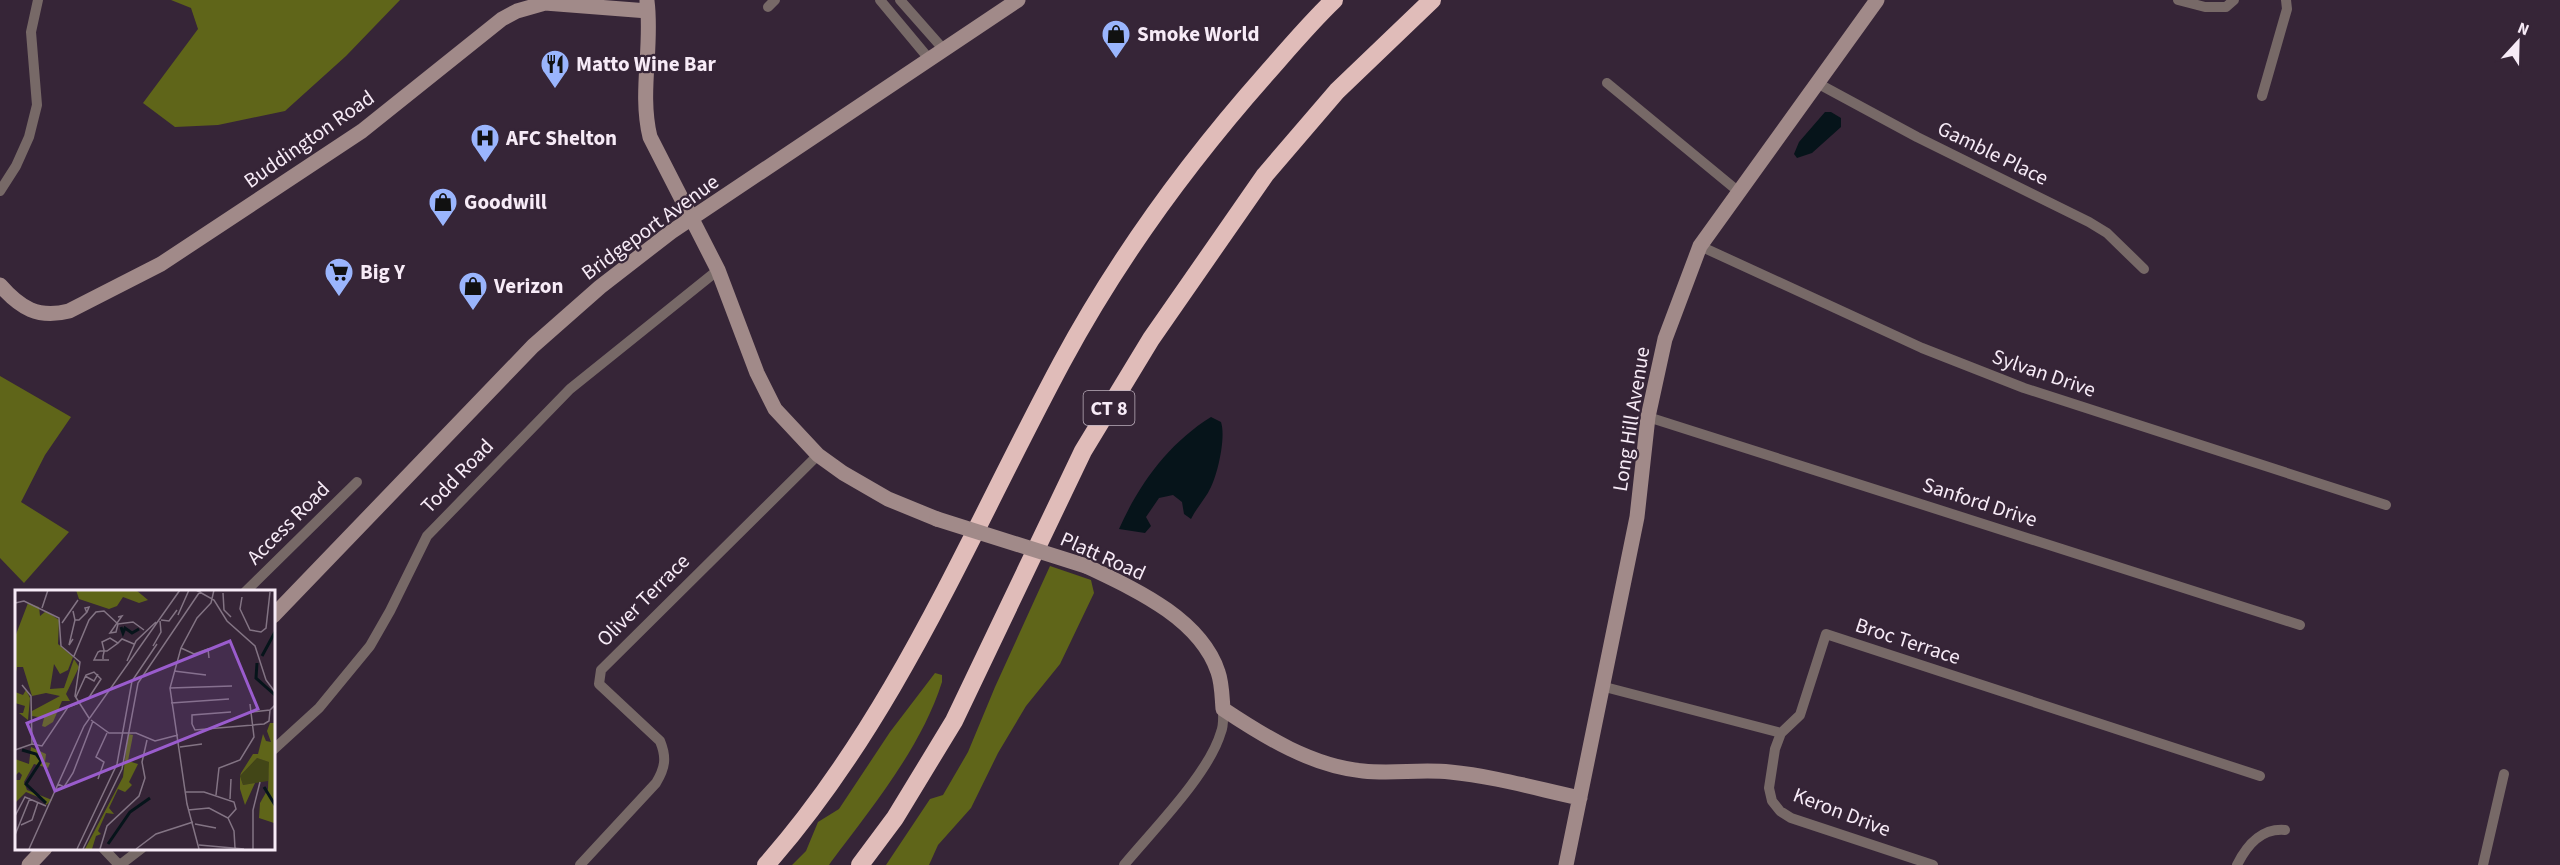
<svg xmlns="http://www.w3.org/2000/svg" width="2560" height="865" font-family="'Source Sans 3',sans-serif">
<style>
.forest{fill:#5f6519}
.water{fill:#06141a}
.lines{fill:none;stroke-linecap:round;stroke-linejoin:round}
.street{stroke:#776967;stroke-width:10}
.secondary{stroke:#a18a89;stroke-width:15}
.highway{stroke:#e0bcb9;stroke-width:18}
.secondary-bridge{stroke:#a18a89;stroke-width:15}
.labels{text-anchor:middle;stroke-width:4.5;stroke-linejoin:round;paint-order:stroke}
.shield{fill:#362537;stroke:#bdb0bd;stroke-width:1.5}
.shield-label{font-size:20px;font-weight:bold;fill:#f7ebf7}
.poi-label{font-size:21px;font-weight:bold;fill:#f7ebf7;stroke:#362537;text-anchor:start}
.street-label{font-size:21px;fill:#f7ebf7;stroke:#362537}
.inset-river{fill:none;stroke:#06141a;stroke-width:3}
.inset-road{fill:none;stroke:#837484;stroke-width:1.5}
.view{fill:#9a5ccd;fill-opacity:0.15;stroke:#9a5ccd;stroke-width:3}
.inset-edge{fill:none;stroke:#f7ebf7;stroke-width:3}
</style>
<rect width="100%" height="100%" fill="#362537"/>
<path class="forest" d="M171,0H400L346,56L285,111L218,125L175,127L143,103L198,29L191,8Z
M0,376L71,417L45,455L21,502L69,532L24,583L0,558Z
M1050,566L1091,580L1094,593L1060,664L1026,706L998,753L971,808L938,845L929,865H886L930,799L943,795L968,752L995,687Z
M935,673L942,675V682C921,748 872,807 831,862L829,865H792L806,851L818,822L839,809L890,732Z"/>
<path class="water" d="M1825,112H1831L1841,118V127L1812,153L1797,158L1794,154L1799,142Z
M1211,417L1221,422C1226,437 1218,473 1211,487C1206,498 1197,507 1191,519L1184,514L1182,502L1173,495L1159,498L1146,517L1151,526L1145,533L1119,529C1139,484 1169,443 1211,417Z"/>
<g class="lines">
<path class="street" d="M880,0L930,60
M900,0L945,51
M2178,0L2205,7H2226L2234,0
M768,7L775,0
M1607,83L1739,192
M1817,83L1917,137L2089,222L2107,233L2144,269
M2262,96L2287,9L2286,0
M0,191L16,166L29,137L37,105L31,32L38,0
M1700,246L1922,348L2024,388L2386,505
M1648,417L2300,625
M245,592L357,482
M1601,686L1781,733
M273,750L319,708L370,646L390,611L427,536L570,389L718,270
M103,848L119,865
M120,865L142,848
M580,865L656,783C665,768 667,758 660,741L599,684L601,670L818,455
M1124,865C1152,831 1209,774 1221,732C1224,725 1223,717 1223,709
M1933,865L1791,818L1780,811L1772,801L1769,788L1775,749L1781,733L1800,715L1826,634L2260,776
M2237,865C2247,845 2261,828 2285,830
M2483,865L2504,774"/>
<path class="secondary" d="M647,1C653,46 639,92 650,137L718,270L757,373L775,409L818,455L843,473L888,499L937,519
M0,285C20,308 38,319 69,311L161,264L362,131L502,19L517,11L545,3L648,11
M1086,566C1134,589 1200,618 1218,672C1222,683 1222,697 1223,709C1265,737 1312,766 1363,771C1393,774 1421,769 1450,772C1493,776 1538,789 1580,798
M273,616L533,346L600,287L671,232L1018,0
M29,865L45,848
M1566,865L1637,517L1648,417L1665,339L1700,246L1877,0"/>
<path class="highway" d="M766,865C896,718 970,533 1062,362C1118,258 1189,161 1267,73C1289,48 1310,23 1334,0
M860,865L895,818L954,721L1083,451L1151,339L1265,175L1337,91L1432,0"/>
<path class="secondary-bridge" d="M937,519L1086,566"/>
</g>
<defs>
<g id="shop-pin" transform="scale(1.5)"><path d="M0 17L-7.5 6A9.5 9.5 0 1 1 7.5 6Z" fill="#9ab5fd" stroke="#362537"/><path d="M-5-2.5h2.3a2.7 3.5 0 0 1 5.4 0H5L5.5 6h-11ZM-1.5-2.5h3a1.5 2.3 0 0 0-3 0Z" fill="#111"/></g>
<g id="restaurant-pin" transform="scale(1.5)"><path d="M0 17L-7.5 6A9.5 9.5 0 1 1 7.5 6Z" fill="#9ab5fd" stroke="#362537"/><path d="M-5-6h1v4h1v-4h1v4h1v-4h1v5L-1.5 .5V6h-2V.5L-5-1ZM5-6V6H3V1.5H1.5Q1.5-4 5-6Z" fill="#111"/></g>
<g id="hospital-pin" transform="scale(1.5)"><path d="M0 17L-7.5 6A9.5 9.5 0 1 1 7.5 6Z" fill="#9ab5fd" stroke="#362537"/><path d="M-5-5h3v3.5h4V-5h3V5h-3V1.5h-4V5h-3Z" fill="#111"/></g>
<g id="supermarket-pin" transform="scale(1.5)"><path d="M0 17L-7.5 6A9.5 9.5 0 1 1 7.5 6Z" fill="#9ab5fd" stroke="#362537"/><path d="M-6-5.5h2.5l.6 2H6L4.5 2H-2.5L-4.4-4H-6ZM-1.5 3.2a1.3 1.3 0 1 0 .1 0ZM3 3.2a1.3 1.3 0 1 0 .1 0Z" fill="#111"/></g>
</defs>
<g fill-rule="evenodd">
<use href="#shop-pin" x="1116" y="34"/>
<use href="#restaurant-pin" x="555" y="64"/>
<use href="#hospital-pin" x="485" y="138"/>
<use href="#shop-pin" x="443" y="202"/>
<use href="#supermarket-pin" x="339" y="272"/>
<use href="#shop-pin" x="473" y="286"/>
</g>
<g class="labels">
<rect class="shield" x="1083.5" y="391" width="51" height="34" rx="4.5"/>
<g class="shield-label">
<text x="1109" y="415">CT 8</text>
</g>
<g class="poi-label">
<text x="1137" y="41">Smoke World</text>
<text x="576" y="71">Matto Wine Bar</text>
<text x="506" y="145">AFC Shelton</text>
<text x="464" y="209">Goodwill</text>
<text x="360" y="279">Big Y</text>
<text x="494" y="293">Verizon</text>
</g>
<g class="street-label">
<text transform="translate(309 139) rotate(-35)" y="7">Buddington Road</text>
<text transform="translate(1993 153) rotate(26)" y="7">Gamble Place</text>
<text transform="translate(650 227) rotate(-36)" y="7">Bridgeport Avenue</text>
<text transform="translate(2044 373) rotate(19)" y="7">Sylvan Drive</text>
<text transform="translate(1631 419) rotate(-81)" y="7">Long Hill Avenue</text>
<text transform="translate(457 476) rotate(-46)" y="7">Todd Road</text>
<text transform="translate(1980 502) rotate(18)" y="7">Sanford Drive</text>
<text transform="translate(288 523) rotate(-45)" y="7">Access Road</text>
<text transform="translate(1103 556) rotate(24)" y="7">Platt Road</text>
<text transform="translate(643 600) rotate(-45)" y="7">Oliver Terrace</text>
<text transform="translate(1908 641) rotate(18)" y="7">Broc Terrace</text>
<text transform="translate(1842 812) rotate(21)" y="7">Keron Drive</text>
</g>
</g>
<g transform="translate(15 590)">
<rect width="260" height="260" fill="#362537"/>
<path d="M242,168L255,172L253,191L228,195L225,186Z" fill="#424617"/>
<path d="M61,0H121L133,10L124,13L108,7L102,16L94,19L64,9ZM13,13L24,17L25,26L31,21L44,30L43,54L58,67L53,80L45,84L39,74L35,99L49,98L59,69L64,77L51,104L55,111H47L38,132L30,137L27,136L29,128L17,126V121L45,106L31,103L17,106L8,77H2L0,87V47ZM11,100L15,108L13,130L4,123H8L10,116L0,113V102L8,105ZM255,133H260L259,233L244,228L245,213L253,199L254,172L242,168L225,186L228,195L240,193L230,215L225,199V186L226,183L238,164H243L248,144L251,151L256,152L252,141ZM113,144L118,145L113,171L123,174L114,192L117,195L110,202L103,199L94,218L99,224L91,223L83,241L86,244L81,246L77,259H70L108,187ZM16,157L31,164L30,172L35,173L33,178L19,174L9,192L12,200L37,210L31,215L30,210L11,202L0,213V190H5L7,185L4,182L0,186V169L14,174Z" fill="#5f6519"/>
<path class="inset-river" d="M106,37L108,43L110,38L117,43L124,39M247,66L260,42M242,73L241,88L260,105M7,160L21,164L26,171L11,194L31,213M249,197L260,215M93,254L115,222L135,208"/>
<path class="inset-road" d="M181,0L199,10L212,31L240,56L251,90L260,102M208,3L209,20L216,27M227,7L225,19L235,40L246,42L251,38L255,2M0,13L9,11L44,28L46,56L65,72L60,106L74,128M27,18L33,0M163,25L174,0M103,27L107,26L95,43L101,42L103,34M60,30H64L72,22L74,17L70,18L72,23M146,30L154,31L162,20M47,33L63,10M58,49L54,55L60,30L58,21M103,53L107,49L119,54M138,56L146,42L145,31M166,58L179,64L193,59L194,68M59,66L74,30L81,22L89,21L103,34L118,32L129,40M88,69V66L89,62V60L87,52L95,48L103,53L92,61H85L83,62L79,70H94M112,71L121,51L141,32M159,81L191,85M70,86L79,91L83,84M7,95L16,106L17,154M155,98L217,96M61,107L71,85L79,82L86,89L73,109M156,113L214,109M237,122L255,120L260,115M76,130L94,143H121L140,151L163,145M177,134L180,140L249,134L254,131L255,120M177,134V125L216,122M165,157L187,154M0,160L17,154L27,156L53,117L64,113M83,189L89,172L81,167L92,143M43,194L49,197L58,183L78,131M171,202H189L219,212L221,219L213,228M201,205L204,178L225,170L239,147L235,114M215,209L216,189M173,220L194,218L213,228L219,241L220,258M0,226L10,207L31,216M180,234L201,238M6,235L17,230L23,212M0,245L15,208M184,255L229,259M14,259L69,136L165,0M62,259L102,174L117,91L142,54M68,259L107,179L123,93L186,0M85,259L92,236L124,206L130,188L127,172L132,150M121,259L141,244L178,232M184,259L172,214L155,98L166,58L182,28L196,13L199,0M238,259V220L245,192"/>
<path class="view" d="M215,51L243,119L40,201L12,133Z"/>
<rect width="260" height="260" class="inset-edge"/>
</g>
<g transform="translate(2518 42) rotate(22)" stroke="#362537" stroke-width="4.5" paint-order="stroke">
<path d="M0-4.5L10 22L0 15L-10 22Z" fill="#f7ebf7"/>
<text y="-9" font-size="16" font-weight="bold" text-anchor="middle" fill="#f7ebf7">N</text>
</g>
</svg>
